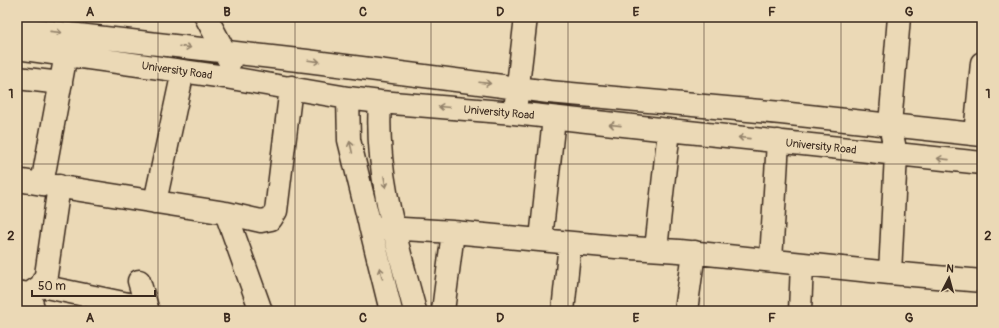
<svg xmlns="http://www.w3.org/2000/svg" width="999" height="328" font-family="Pangolin,sans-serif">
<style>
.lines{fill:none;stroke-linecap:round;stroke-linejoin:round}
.minor-casing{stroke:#3b2a1e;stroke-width:25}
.minor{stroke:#ebd9b6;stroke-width:22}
.oneway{stroke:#93826a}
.grid{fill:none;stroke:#3b2a1e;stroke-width:1;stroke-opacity:0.55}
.labels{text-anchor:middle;stroke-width:3.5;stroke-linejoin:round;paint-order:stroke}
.street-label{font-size:11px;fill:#3b2a1e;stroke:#ebd9b6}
.neatline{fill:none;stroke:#3b2a1e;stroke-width:1.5}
.grid-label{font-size:13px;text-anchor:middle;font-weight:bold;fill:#3b2a1e}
</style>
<rect width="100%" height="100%" fill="#ebd9b6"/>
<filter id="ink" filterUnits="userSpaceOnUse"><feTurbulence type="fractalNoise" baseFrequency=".025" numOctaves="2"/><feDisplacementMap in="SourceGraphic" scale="8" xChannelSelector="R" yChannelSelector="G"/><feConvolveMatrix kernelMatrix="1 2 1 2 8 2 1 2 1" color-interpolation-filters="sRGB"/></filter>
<g filter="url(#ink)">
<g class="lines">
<g class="minor-casing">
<path id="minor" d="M206,17L230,62
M17,28L307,61L549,92L781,113L982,135
M17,48L225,77L348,98L380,102L514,113L669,130L982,163
M17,78L61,83
M348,98L349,140L391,311
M380,102C375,173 397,243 415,311
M516,102L526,17
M975,134L982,63
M17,180L226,213L261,221L271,219L276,211L291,87
M42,184L66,54
M155,202L183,71
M226,213L261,311
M370,227L453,232L616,247L679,251L890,273L982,281
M541,239L554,118
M656,249L669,130
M771,260L778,141
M890,273L896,154L890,125L899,17
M139,281L148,311
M41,286L128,304
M17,292L29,294L34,311
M29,294L41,286L46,275L59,186
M443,311L453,232
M563,311L570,243
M686,311L694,252
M800,311L802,264"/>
</g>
<use href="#minor" class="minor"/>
</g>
<defs><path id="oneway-shaft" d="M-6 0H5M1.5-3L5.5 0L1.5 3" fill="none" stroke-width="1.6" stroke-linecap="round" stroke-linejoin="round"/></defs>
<g class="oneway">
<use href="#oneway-shaft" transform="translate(56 32) rotate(6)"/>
<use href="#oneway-shaft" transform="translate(185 47) rotate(6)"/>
<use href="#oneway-shaft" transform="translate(314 61) rotate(7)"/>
<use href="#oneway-shaft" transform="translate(485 83) rotate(7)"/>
<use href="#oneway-shaft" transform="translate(444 107) rotate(-175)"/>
<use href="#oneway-shaft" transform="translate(615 125) rotate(-174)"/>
<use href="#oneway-shaft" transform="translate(744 138) rotate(-174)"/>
<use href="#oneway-shaft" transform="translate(351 147) rotate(-103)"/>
<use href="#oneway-shaft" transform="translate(943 159) rotate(-174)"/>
<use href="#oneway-shaft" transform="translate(385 182) rotate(80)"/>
<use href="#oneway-shaft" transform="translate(381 273) rotate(-104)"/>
</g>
</g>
<path class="grid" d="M158,17V311M295,17V311M431,17V311M568,17V311M704,17V311M841,17V311M17,164H982"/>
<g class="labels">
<g class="street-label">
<text transform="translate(177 70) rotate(8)" y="4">University Road</text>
<text transform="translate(499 112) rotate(5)" y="4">University Road</text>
<text transform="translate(821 146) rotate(6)" y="4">University Road</text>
</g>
</g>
<rect width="999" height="328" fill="none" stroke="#ebd9b6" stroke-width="44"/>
<g transform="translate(949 278) rotate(6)" stroke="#ebd9b6" stroke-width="3" paint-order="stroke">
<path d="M0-3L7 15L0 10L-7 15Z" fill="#3b2a1e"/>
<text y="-6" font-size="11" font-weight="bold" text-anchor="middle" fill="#3b2a1e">N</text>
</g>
<path d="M32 290v6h123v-6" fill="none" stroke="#3b2a1e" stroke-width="2"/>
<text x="38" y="290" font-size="12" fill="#3b2a1e" stroke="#ebd9b6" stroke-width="3" paint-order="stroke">50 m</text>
<rect x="22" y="22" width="955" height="284" class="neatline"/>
<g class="grid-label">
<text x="90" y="16">A</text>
<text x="227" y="16">B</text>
<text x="363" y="16">C</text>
<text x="500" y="16">D</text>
<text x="636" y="16">E</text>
<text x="772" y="16">F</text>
<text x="909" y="16">G</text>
<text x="11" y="98">1</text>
<text x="988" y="98">1</text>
<text x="11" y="240">2</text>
<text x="988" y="240">2</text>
<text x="90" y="322">A</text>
<text x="227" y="322">B</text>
<text x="363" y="322">C</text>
<text x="500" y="322">D</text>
<text x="636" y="322">E</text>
<text x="772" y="322">F</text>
<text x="909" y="322">G</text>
</g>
</svg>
